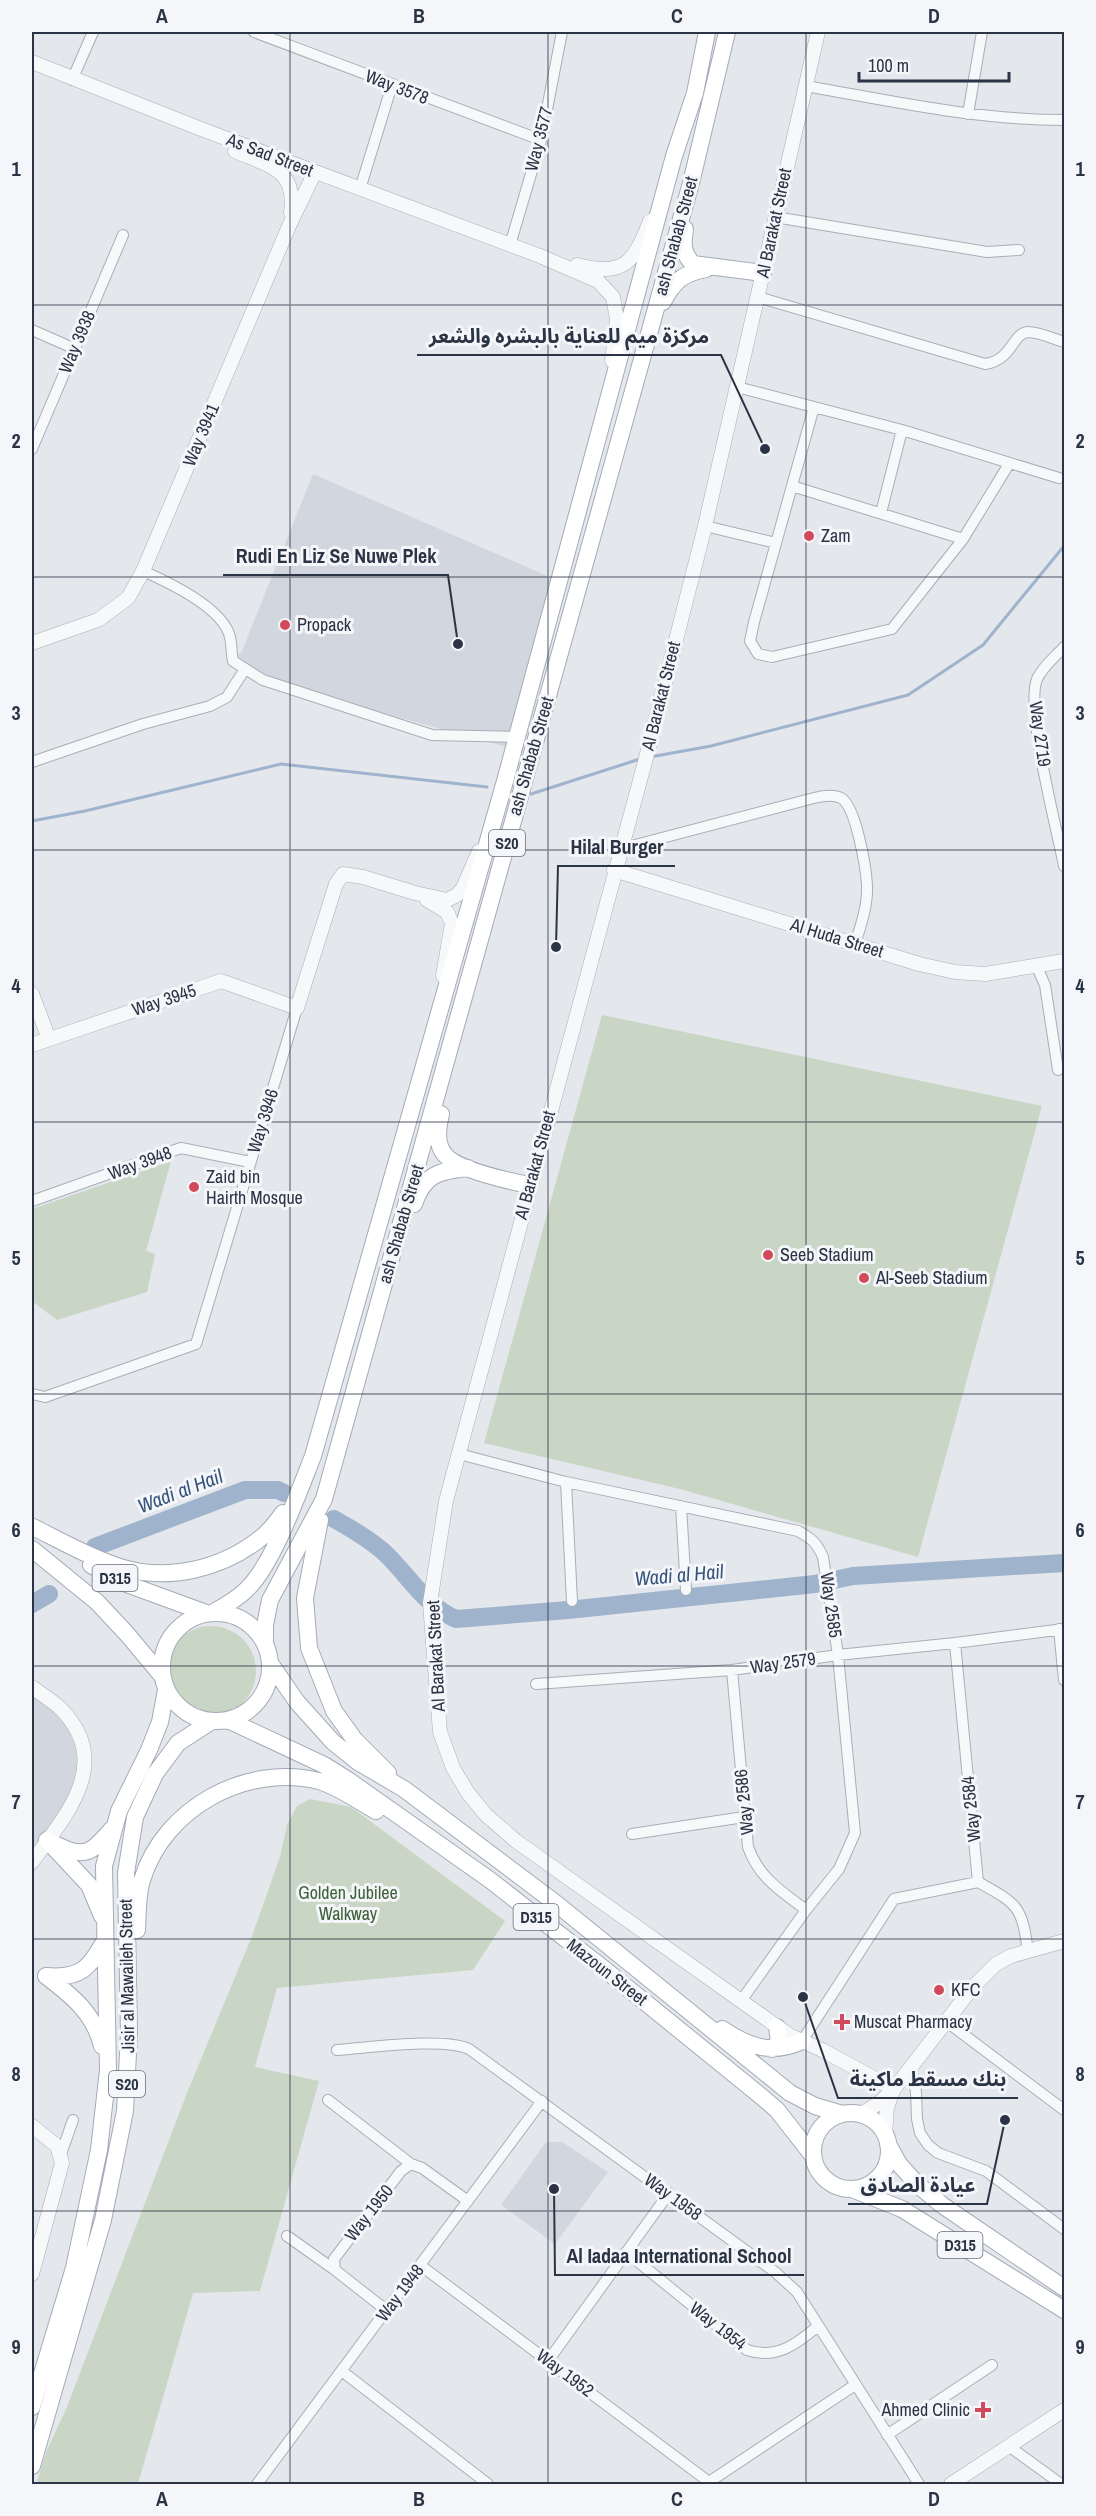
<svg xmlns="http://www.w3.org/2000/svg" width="1096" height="2516" font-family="'Archivo Narrow','Noto Sans Arabic',sans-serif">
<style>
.built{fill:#d2d6de}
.green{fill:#c9d6c5}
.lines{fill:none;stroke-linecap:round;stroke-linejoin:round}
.stream{stroke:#9fb4cc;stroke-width:3}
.river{stroke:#9fb4cc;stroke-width:18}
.minor-casing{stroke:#a9aeb7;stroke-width:12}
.tertiary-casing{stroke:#a9aeb7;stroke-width:15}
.primary-casing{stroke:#a3abb8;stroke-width:18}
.minor{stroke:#f7f8fa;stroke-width:10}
.tertiary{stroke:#f7f8fa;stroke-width:14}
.primary{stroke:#fff;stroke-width:16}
.grid{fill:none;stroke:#2b3445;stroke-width:1.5;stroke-opacity:0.55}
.poi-dot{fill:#d1495b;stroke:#f4f6f9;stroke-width:2}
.labels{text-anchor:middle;stroke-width:6;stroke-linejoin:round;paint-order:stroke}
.shield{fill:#f4f6f9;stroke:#676e7b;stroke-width:1.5}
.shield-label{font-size:16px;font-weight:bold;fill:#2b3445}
.street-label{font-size:18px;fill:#2b3445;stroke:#f4f6f9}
.poi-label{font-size:18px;fill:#2b3445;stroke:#f4f6f9;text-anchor:start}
.park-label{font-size:18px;fill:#3f6138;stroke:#f4f6f9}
.water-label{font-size:20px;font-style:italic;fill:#34527a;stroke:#f4f6f9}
.leader{fill:none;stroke:#2b3445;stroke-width:2}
.callout-dot{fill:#2b3445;stroke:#f4f6f9;stroke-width:2}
.callout-label{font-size:20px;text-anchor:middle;font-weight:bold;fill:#2b3445;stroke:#f4f6f9;stroke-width:6;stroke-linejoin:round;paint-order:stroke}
.neatline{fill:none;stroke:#2b3445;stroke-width:2}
.grid-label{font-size:20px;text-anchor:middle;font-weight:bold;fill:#2b3445}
</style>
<rect width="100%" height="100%" fill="#e4e7ec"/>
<path class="built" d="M313,474L559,581L514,749L263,680L233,661L242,651Z
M32,1687L75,1726L85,1770L32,1862Z
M546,2142H562L608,2172L555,2244L501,2205Z"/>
<path class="green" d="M602,1015L1042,1106L918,1557L680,1489L484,1443Z
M171,1161L146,1251L155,1254L147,1292L57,1320L32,1301V1209Z
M166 1671a45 45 0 1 1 90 0a45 45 0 1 1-90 0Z
M310,1799L351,1807L505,1921L473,1970L277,1988L255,2067L319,2081L260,2291L193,2293L138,2484H36L47,2450L67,2407L187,2093L252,1936L280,1857L287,1825L297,1806Z"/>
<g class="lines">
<path class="stream" d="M650,757L711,746L908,695L983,645L1064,546
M531,794L640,759
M32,821L85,811L281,764L487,787"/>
<path class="river" d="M334,1519C352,1529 373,1541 388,1556C410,1578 426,1606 456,1619L568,1610L815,1584L853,1576L1064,1563
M95,1547L245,1490H278L284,1493
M32,1604L49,1594"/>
<g class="minor-casing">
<path id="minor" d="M254,32L541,140
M72,80L93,32
M806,86C892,101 977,120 1064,120
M968,114L982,32
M360,189L392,85
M775,217L987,252L1019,250
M510,245L541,140L562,32
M758,297L985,364C1013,360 1012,333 1028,332C1039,332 1054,339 1064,342
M32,330L73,348
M737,387L902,430L1059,478
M814,407L754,622L750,641L758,654L772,657L892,629L963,539L1009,464
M32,449L123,235
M792,486L963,539
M881,513L902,430
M705,526L776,543
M143,571C168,582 223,608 230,637C232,645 231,653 233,661L263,680L432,735L517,737
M1064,647C1055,657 1043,666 1037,679C1025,709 1057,829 1064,866
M32,762L143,724L210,706L227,697L245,669
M620,849L814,798C822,796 833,794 841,798C856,806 866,868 867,885C868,905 861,925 855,944
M1036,965L1045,985L1058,1070
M32,1201L181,1148L250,1162
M32,1394L45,1397L196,1344L297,1008
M459,1454L566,1482L798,1531C811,1538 817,1543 823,1557L838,1655L855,1833L839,1869L806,1910L741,2001
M566,1482L572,1601
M681,1506L686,1590
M1059,1629L1064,1680
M955,1643L978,1882C1018,1904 1022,1906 1028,1952
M732,1670L748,1847C759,1878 781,1891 806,1910
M536,1684L732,1670L838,1655L955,1643L1064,1629
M632,1834L744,1817
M947,2022L1064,2110
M802,2041L894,1899L978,1882
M337,2050C369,2048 442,2037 469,2049L775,2272L797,2292L919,2484
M911,2067L916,2092L917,2119L920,2133L928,2145L938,2153L986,2171L1064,2229
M328,2100L411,2164
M61,2154L73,2120
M287,2236L335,2270
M626,2252L747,2350C776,2360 797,2344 818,2326
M420,2265L709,2482
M386,2310L335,2270L334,2259L401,2171L411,2164L422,2168L468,2201
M548,2361L669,2193
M343,2372L488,2484
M887,2435L992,2365
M1010,2447L1061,2484
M257,2484L542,2101
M706,2484L855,2385"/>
</g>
<g class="tertiary-casing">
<path id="tertiary" d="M818,32L705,526L646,758L446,1501L430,1603L440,1732L453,1768L468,1793L486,1815L516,1841L789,2035L822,2050L894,2089
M32,62L201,129L540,256L598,281L613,297L617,319L612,361
M235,151C269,166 297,169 291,213
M577,265C624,277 634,263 650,221
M32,643L98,620L128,598L143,571L289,226L315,172
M614,870L919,964L955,972L985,974L1064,961
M427,900L447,912L452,923L443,976
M32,994L49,1039
M32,1045L221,981L297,1008L336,884L343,874L363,877L415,893L447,900L457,895L463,888L479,851
M32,1687C41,1694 53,1701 61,1709C114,1763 66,1815 32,1862
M861,2114L879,2103L894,2089L972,1988L996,1964L1011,1956L1064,1941
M32,2126L57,2146L62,2163L32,2274
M885,2135L887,2107L893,2091
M951,2484L1064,2410"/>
</g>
<g class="primary-casing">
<path id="primary" d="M685,229C683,243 682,253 693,264L763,273
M663,302C673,282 683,273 706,269
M441,1114C438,1127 435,1143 445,1155C458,1170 509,1181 529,1185
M414,1204C424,1174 439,1171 468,1168
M320,1520L305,1598L309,1648L334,1711L354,1739L388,1773
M33,1527C61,1541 89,1557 120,1567C168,1582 223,1569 262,1537C270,1531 277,1521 283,1513
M32,1549L97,1602L127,1634L162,1676
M91,1565L124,1583L206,1613
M214,1612C226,1605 239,1598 248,1588C274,1562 299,1491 313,1456L505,781L674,156L695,93L707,32
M162 1667a54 54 0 1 1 108 0a54 54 0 1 1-108 0Z
M265,1644V1625L270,1600L324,1499L691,183L727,32
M270,1663L297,1702L333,1742L358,1762L404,1789L558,1905L790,2093L815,2106L842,2114
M228,1720L324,1765L348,1780L490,1880L603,1968L762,2097L777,2110L813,2156
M47,1840L89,1885L102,1916
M57,1845C86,1860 93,1851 112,1829
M137,1930C138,1914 137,1896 142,1880C164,1808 246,1763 319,1781C339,1787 358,1801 376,1811
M46,1976C72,1996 94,2013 102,2046
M46,1976C80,1979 89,1969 105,1940
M722,2029C749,2047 772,2055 802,2041
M772,2049L779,2042L777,2027
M813 2151a38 38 0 1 1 76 0a38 38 0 1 1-76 0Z
M888,2144L899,2164L917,2184L942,2205L1064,2288
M852,2189L902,2209L1064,2310
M32,2407L74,2268L99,2150L108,2070L104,1866L119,1811L149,1750L160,1722L166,1690
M32,2466L103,2220L125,2111L129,2034L126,1873L135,1817L155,1774L178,1743L212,1721"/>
</g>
<use href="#minor" class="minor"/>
<use href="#tertiary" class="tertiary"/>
<use href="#primary" class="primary"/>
</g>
<path class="grid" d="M290,32V2484M548,32V2484M806,32V2484M32,305H1064M32,577H1064M32,850H1064M32,1122H1064M32,1394H1064M32,1666H1064M32,1939H1064M32,2211H1064"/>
<g class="poi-dot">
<circle cx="809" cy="536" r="6"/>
<circle cx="285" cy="625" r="6"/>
<circle cx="194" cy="1187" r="6"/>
<circle cx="768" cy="1255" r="6"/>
<circle cx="864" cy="1278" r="6"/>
<circle cx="939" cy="1990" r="6"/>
<path d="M839 2013h6v6h6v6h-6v6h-6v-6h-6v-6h6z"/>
<path d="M980 2401h6v6h6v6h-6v6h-6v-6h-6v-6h6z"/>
</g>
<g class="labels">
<g class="shield">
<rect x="489" y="830" width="36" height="26" rx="4.5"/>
<rect x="92.5" y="1565" width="45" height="26" rx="4.5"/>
<rect x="513.5" y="1904" width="45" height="26" rx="4.5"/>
<rect x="109" y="2071" width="36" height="26" rx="4.5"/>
<rect x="937.5" y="2232" width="45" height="26" rx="4.5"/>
</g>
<g class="shield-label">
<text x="507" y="849">S20</text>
<text x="115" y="1584">D315</text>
<text x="536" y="1923">D315</text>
<text x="127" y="2090">S20</text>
<text x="960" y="2251">D315</text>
</g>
<g class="street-label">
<text transform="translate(397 87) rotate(21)" y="6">Way 3578</text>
<text transform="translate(539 139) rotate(-76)" y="6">Way 3577</text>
<text transform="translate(270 155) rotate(21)" y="6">As Sad Street</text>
<text transform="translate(774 223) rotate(-78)" y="6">Al Barakat Street</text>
<text transform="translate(676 236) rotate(-75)" y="6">ash Shabab Street</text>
<text transform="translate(77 342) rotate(-67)" y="6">Way 3938</text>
<text transform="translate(201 435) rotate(-67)" y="6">Way 3941</text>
<text transform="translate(661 696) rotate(-76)" y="6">Al Barakat Street</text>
<text transform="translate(1040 734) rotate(82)" y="6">Way 2719</text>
<text transform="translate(531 756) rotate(-74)" y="6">ash Shabab Street</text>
<text transform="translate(837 938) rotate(17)" y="6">Al Huda Street</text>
<text transform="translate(164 1000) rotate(-18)" y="6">Way 3945</text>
<text transform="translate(263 1121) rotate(-73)" y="6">Way 3946</text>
<text transform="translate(140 1163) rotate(-20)" y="6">Way 3948</text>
<text transform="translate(535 1165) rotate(-75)" y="6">Al Barakat Street</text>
<text transform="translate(401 1224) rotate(-74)" y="6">ash Shabab Street</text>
<text transform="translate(831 1605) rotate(82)" y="6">Way 2585</text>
<text transform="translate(436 1656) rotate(-93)" y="6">Al Barakat Street</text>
<text transform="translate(783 1663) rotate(-8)" y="6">Way 2579</text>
<text transform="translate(744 1802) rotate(-96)" y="6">Way 2586</text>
<text transform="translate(971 1809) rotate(-96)" y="6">Way 2584</text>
<text transform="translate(607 1972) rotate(38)" y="6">Mazoun Street</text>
<text transform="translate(127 1976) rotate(-91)" y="6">Jisir al Mawaileh Street</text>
<text transform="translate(673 2197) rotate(36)" y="6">Way 1958</text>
<text transform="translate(369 2213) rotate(-52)" y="6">Way 1950</text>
<text transform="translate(400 2293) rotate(-53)" y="6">Way 1948</text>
<text transform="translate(718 2326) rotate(38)" y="6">Way 1954</text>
<text transform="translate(565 2373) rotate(37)" y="6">Way 1952</text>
</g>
<g class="poi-label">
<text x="821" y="542">Zam</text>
<text x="297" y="631">Propack</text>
<text x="206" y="1183">Zaid bin<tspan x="206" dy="21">Hairth Mosque</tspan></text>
<text x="780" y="1261">Seeb Stadium</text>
<text x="876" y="1284">Al-Seeb Stadium</text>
<text x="951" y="1996">KFC</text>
<text x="854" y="2028">Muscat Pharmacy</text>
<text x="970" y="2416" text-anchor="end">Ahmed Clinic</text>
</g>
<g class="park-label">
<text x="348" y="1899">Golden Jubilee<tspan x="348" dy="21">Walkway</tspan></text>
</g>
<g class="water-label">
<text transform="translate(180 1491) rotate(-21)" y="7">Wadi al Hail</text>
<text transform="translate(679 1575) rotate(-5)" y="7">Wadi al Hail</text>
</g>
</g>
<path class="leader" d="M765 449L721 355H417M458 644L448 575H223M556 947L558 866H675M803 1997L838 2098H1018M1005 2120L987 2204H848M554 2189L555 2275H804"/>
<g class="callout-dot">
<circle cx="765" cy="449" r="6"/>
<circle cx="458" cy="644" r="6"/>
<circle cx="556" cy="947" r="6"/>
<circle cx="803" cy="1997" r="6"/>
<circle cx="1005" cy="2120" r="6"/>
<circle cx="554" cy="2189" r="6"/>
</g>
<g class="callout-label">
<text x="569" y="343">مركزة ميم للعناية بالبشره والشعر</text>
<text x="336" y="563">Rudi En Liz Se Nuwe Plek</text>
<text x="617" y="854">Hilal Burger</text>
<text x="928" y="2086">بنك مسقط ماكينة</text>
<text x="918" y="2192">عيادة الصادق</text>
<text x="679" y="2263">Al Iadaa International School</text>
</g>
<rect width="1096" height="2516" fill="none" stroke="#f4f6f9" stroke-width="66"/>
<path d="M859 72v9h150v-9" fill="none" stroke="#2b3445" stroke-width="3"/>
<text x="868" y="72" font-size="18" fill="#2b3445" stroke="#f4f6f9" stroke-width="4.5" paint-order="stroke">100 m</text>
<rect x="33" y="33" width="1030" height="2450" class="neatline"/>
<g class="grid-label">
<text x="162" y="23">A</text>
<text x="419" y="23">B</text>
<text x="677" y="23">C</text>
<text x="934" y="23">D</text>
<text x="16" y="176">1</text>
<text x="1080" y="176">1</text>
<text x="16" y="448">2</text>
<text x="1080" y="448">2</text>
<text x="16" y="720">3</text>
<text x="1080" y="720">3</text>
<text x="16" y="993">4</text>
<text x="1080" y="993">4</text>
<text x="16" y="1265">5</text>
<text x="1080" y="1265">5</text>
<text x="16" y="1537">6</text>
<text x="1080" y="1537">6</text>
<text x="16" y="1809">7</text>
<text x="1080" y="1809">7</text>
<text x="16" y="2081">8</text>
<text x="1080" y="2081">8</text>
<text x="16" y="2354">9</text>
<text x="1080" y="2354">9</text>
<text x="162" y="2506">A</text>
<text x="419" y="2506">B</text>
<text x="677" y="2506">C</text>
<text x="934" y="2506">D</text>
</g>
</svg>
